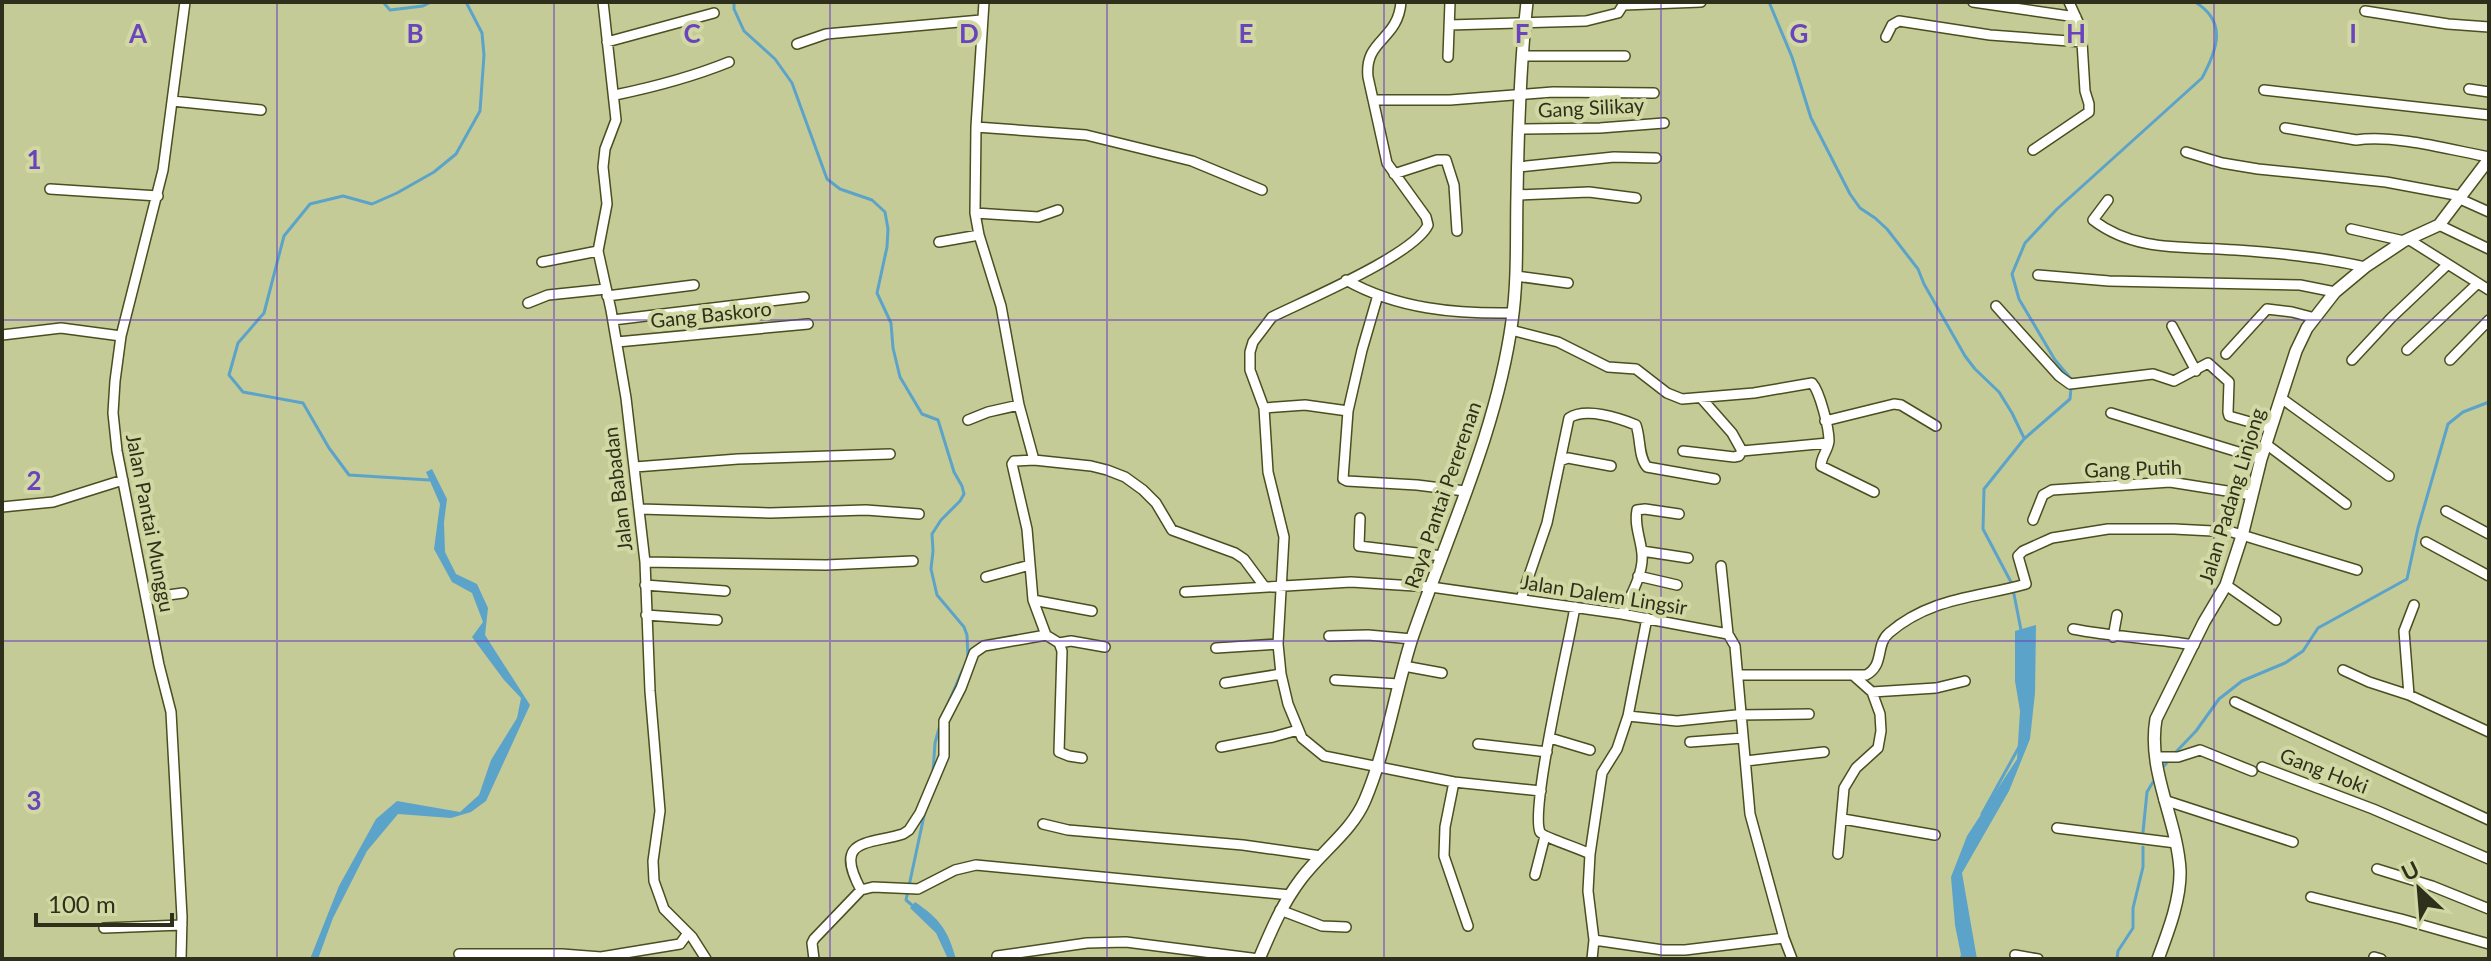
<svg xmlns="http://www.w3.org/2000/svg" width="2491" height="961" font-family="Lato,sans-serif">
<style>
.water{fill:#5ca3c9}
.lines{fill:none;stroke-linecap:round;stroke-linejoin:round}
.stream{stroke:#5ca3c9;stroke-width:3}
.minor-casing{stroke:#4b4e1e;stroke-width:12}
.tertiary-casing{stroke:#4b4e1e;stroke-width:14}
.minor{stroke:#fff;stroke-width:9}
.tertiary{stroke:#fff;stroke-width:11}
.grid{fill:none;stroke:#6a44bd;stroke-width:2;stroke-opacity:0.55}
.labels{text-anchor:middle;stroke-width:8;stroke-linejoin:round;paint-order:stroke}
.street-label{font-size:20px;fill:#2e301b;stroke:#d2d8a3}
.grid-label{font-size:26px;text-anchor:middle;font-weight:bold;fill:#6a44bd;stroke:#d2d8a3;stroke-width:8;stroke-linejoin:round;paint-order:stroke}
</style>
<rect width="100%" height="100%" fill="#c5cb97"/>
<path class="water" d="M432,469L447,499L444,522L445,552L456,574L477,584L488,608L485,635L530,705L486,801L471,812L451,818L398,814L367,851L333,918L318,959H310L339,886L376,819L397,801L460,812L479,795L491,760L517,718L521,698L504,680L472,637L483,622L472,593L452,582L434,549L440,504L426,472Z
M2036,625L2035,693L2030,739L2009,791L1962,873L1977,959H1959L1961,955L1955,925L1951,877L1967,836L2017,759L2020,711L2015,681V631Z
M915,902C940,919 948,930 956,959H948L936,933L910,908Z"/>
<g class="lines">
<path class="stream" d="M383,2L390,10L423,6L431,2
M734,2V9L744,31L775,59L792,83L827,179L840,189L872,200L885,212L888,229L887,247L877,293L891,323L893,348L900,377L922,414L938,420L954,472L962,486L964,494L960,501L941,520L932,534L933,551L931,569L937,595L964,627L967,635L968,659
M1769,2L1792,57L1811,118L1850,194L1860,208L1875,218L1887,229L1918,269L1924,284L1965,356L1975,369L1999,392L2012,413L2024,438
M2072,380L2055,360L2019,299L2012,274L2025,243L2057,209L2202,78C2217,50 2228,22 2195,2
M429,480L349,475L329,448L303,403L243,392L229,375L238,343L264,313L284,236L310,204L343,196L372,204L397,193L434,172L456,154L480,111L484,55L482,33L466,2
M2021,630L2012,584L1983,529L1984,489L2024,439L2070,399L2071,388
M947,706L963,669
M2175,753L2196,731L2219,699L2242,681L2285,663L2303,651L2318,628L2407,579L2418,528L2448,424L2463,412L2489,402
M2164,766L2170,759
M933,772L935,743L940,725
M1982,814L2019,747
M2143,832L2147,792L2153,782
M913,906L906,900L925,811
M2117,959L2118,951L2133,928V908L2143,867V847"/>
<g class="minor-casing">
<path id="minor" d="M603,2L616,120L605,149L603,167L607,204L598,251L611,310L626,398L645,562L650,691L660,811L653,861L654,881L664,909L692,937L706,959
M984,2L976,127L975,213L979,235L1001,306L1019,405L1034,460
M1401,2C1398,41 1364,39 1368,77L1387,163L1426,217L1428,225C1414,255 1306,300 1272,317L1253,342L1250,352V370L1264,408L1268,472L1284,537L1278,644L1281,674L1288,704L1302,738L1324,756L1454,782L1541,791
M1973,2L2076,17
M1624,5L1701,2
M2365,11L2448,24L2489,27
M1449,25L1586,21L1618,13L1625,2
M1886,37L1892,25L1899,21L1990,35L2082,42
M607,42L714,13
M797,44L826,34L981,20
M1522,56H1625
M1448,57L1450,2
M2469,89L2489,92
M2264,90L2489,115
M615,95C654,87 692,77 729,62
M1373,100H1450L1553,92L1654,93
M172,101L261,110
M976,127L1086,135L1192,161L1262,190
M2285,128L2356,140C2394,134 2451,150 2489,157
M1519,129L1600,128L1664,123
M2033,150L2089,112V104L2085,91L2082,42L2079,24L2069,2
M2186,152L2222,163L2258,169L2386,182L2461,196
M1518,167L1614,157L1656,158
M1394,174L1437,160H1446L1454,185L1457,231
M50,189L158,196
M1517,195L1589,192L1636,198
M2460,199L2489,212
M2108,200L2093,220C2136,253 2186,246 2236,250C2279,253 2323,257 2365,267
M975,213L1038,217L1058,210
M2439,225L2489,249
M2351,229L2404,241
M2408,239L2489,290
M939,242L979,235
M542,262L598,251
M2038,275L2109,281L2300,285L2335,292
M1516,276L1568,283
M1346,280C1397,309 1456,314 1513,313
M1378,295L1362,350L1348,411L1343,479L1347,481L1417,485L1465,491
M607,296L694,285
M528,303L548,295L606,289
M1996,306L2059,376L2070,384L2153,374L2174,381L2208,363L2229,382L2228,412L2229,416L2271,428
M613,320L804,297
M2172,326L2196,371
M1511,330L1558,342L1608,367L1636,369L1667,393L1682,399L1754,393L1812,383C1820,392 1829,428 1829,441C1828,451 1821,456 1821,466L1874,492
M2,335L61,328L121,336
M617,342L808,324
M2407,350L2478,283
M2226,354L2267,309L2292,312L2315,318
M2352,360L2391,318L2447,265
M2450,360L2489,320
M2281,398L2389,476
M1702,399L1732,433L1742,451
M1264,408L1305,405L1348,411
M2111,413L2261,459
M968,420L988,412L1019,405
M1825,421L1894,404L1901,405L1936,426
M2266,444L2346,504
M1683,451L1734,457L1739,456L1742,451L1828,443
M1560,461L1568,458L1611,466
M635,467L738,459L890,454
M2,507L53,502L123,480
M640,509L770,513L866,510L919,514
M2446,511L2489,534
M1360,518L1359,546L1442,556
M2033,520L2043,495L2052,490L2170,482L2252,495
M2426,542L2489,576
M1642,551L1688,558
M645,562L826,565L913,561
M1721,566L1728,634
M1638,576L1677,585
M986,577L1030,565
M645,585L725,591
M2226,585L2276,620
M1185,592L1351,582L1431,587L1622,614L1728,634L1735,646L1750,814L1784,938L1792,959
M146,598L183,593
M1521,599L1547,523L1569,418C1586,407 1619,418 1636,425C1641,439 1638,456 1647,467L1715,479
M1033,600L1092,611
M1575,607C1569,643 1530,808 1540,832C1543,837 1581,849 1590,854L1588,891L1594,940L1592,959
M1622,614C1630,597 1644,573 1642,554C1641,539 1634,526 1637,510L1645,509L1679,514
M646,615L717,620
M2073,629C2113,637 2153,638 2194,645
M1329,636L1368,635L1412,639
M2113,637L2117,615
M1059,643L1071,641L1105,647
M1216,648L1278,644
M1404,666L1442,673
M2343,670L2369,682L2409,695L2489,732
M1739,675H1866C1885,665 1875,645 1889,633C1931,597 1977,598 2026,584L2018,556L2023,551L2052,538L2108,529H2174L2232,532L2357,570
M1335,680L1399,684
M1225,683L1281,674
M1872,692L1936,688L1965,681
M2409,695L2404,631L2414,605
M2235,702L2489,820
M1628,716L1677,721L1736,715L1809,714
M1550,738L1590,750
M1690,742L1743,738
M1478,744L1547,752
M1221,747L1273,737L1298,730
M2156,757H2178L2200,750L2252,771
M1082,758L1069,756L1059,752L1062,651L1059,643L1046,635L1033,600L1027,529L1012,464L1014,461L1034,460L1091,466L1107,470L1125,477L1143,490L1156,503L1172,530L1235,553L1244,559L1264,586
M1746,761L1824,752
M2262,767L2373,809L2489,859
M1454,782L1445,827L1444,856L1468,926
M2164,800L2293,842
M1843,819L1935,835
M1043,824L1068,830L1243,845L1321,856
M2057,828L2176,843
M1590,854L1602,773L1617,749L1628,716L1647,618
M1838,854L1844,788L1856,768L1878,748L1881,731L1880,714L1872,692L1854,676
M2377,869L2432,886L2489,909
M1535,875L1545,836
M861,890C833,838 867,845 903,834L909,830L920,813L944,756V721L961,688L974,653L984,646L1046,635
M2311,897L2401,919L2489,944
M1280,910L1322,926L1346,927
M104,928L182,925
M1594,940L1663,950H1685L1784,938
M459,954H562L601,957L680,944L688,933
M2015,955L2038,959
M997,956L1087,943L1126,942L1259,959
M2374,957L2381,959
M181,959L182,917L171,712L159,665L117,451L113,413L115,381L121,336L163,170L185,2
M814,959L812,943L814,939L861,890L873,887L918,889L955,870L976,865L1290,895"/>
</g>
<g class="tertiary-casing">
<path id="tertiary" d="M1259,959C1271,931 1282,904 1301,879C1321,852 1352,831 1365,800C1387,748 1395,691 1412,638C1448,533 1497,431 1512,321C1518,279 1516,237 1517,195C1518,130 1520,66 1527,2
M2158,959C2168,932 2181,899 2180,870C2177,819 2147,771 2156,719L2204,622L2226,585L2242,536L2261,459L2296,351L2307,328L2335,292L2365,267L2404,241L2439,225L2489,159"/>
</g>
<use href="#minor" class="minor"/>
<use href="#tertiary" class="tertiary"/>
</g>
<path class="grid" d="M277,2V959M554,2V959M830,2V959M1107,2V959M1384,2V959M1661,2V959M1937,2V959M2214,2V959M2,320H2489M2,641H2489"/>
<g class="labels">
<g class="street-label">
<text transform="translate(1591 108) rotate(-3)" y="7">Gang Silikay</text>
<text transform="translate(711 315) rotate(-6)" y="7">Gang Baskoro</text>
<text transform="translate(2133 469) rotate(-2)" y="7">Gang Putih</text>
<text transform="translate(618 489) rotate(-97)" y="7">Jalan Babadan</text>
<text transform="translate(1443 495) rotate(-71)" y="7">Raya Pantai Pererenan</text>
<text transform="translate(2232 496) rotate(-73)" y="7">Jalan Padang Linjong</text>
<text transform="translate(150 523) rotate(79)" y="7">Jalan Pantai Munggu</text>
<text transform="translate(1604 595) rotate(9)" y="7">Jalan Dalem Lingsir</text>
<text transform="translate(2324 771) rotate(21)" y="7">Gang Hoki</text>
</g>
</g>
<g class="grid-label">
<text x="138" y="43">A</text>
<text x="415" y="43">B</text>
<text x="692" y="43">C</text>
<text x="969" y="43">D</text>
<text x="1246" y="43">E</text>
<text x="1522" y="43">F</text>
<text x="1799" y="43">G</text>
<text x="2076" y="43">H</text>
<text x="2353" y="43">I</text>
<text x="34" y="169">1</text>
<text x="34" y="490">2</text>
<text x="34" y="810">3</text>
</g>
<rect width="2491" height="961" fill="none" stroke="#2e301b" stroke-width="8"/>
<g transform="translate(2419 889) rotate(334)" stroke="#d2d8a3" stroke-width="6" paint-order="stroke">
<path d="M0-6L14 30L0 20L-14 30Z" fill="#2e301b"/>
<text y="-12" font-size="22" font-weight="bold" text-anchor="middle" fill="#2e301b">U</text>
</g>
<path d="M36 913v12h136v-12" fill="none" stroke="#2e301b" stroke-width="4"/>
<text x="48" y="913" font-size="24" fill="#2e301b" stroke="#d2d8a3" stroke-width="6" paint-order="stroke">100 m</text>
</svg>
